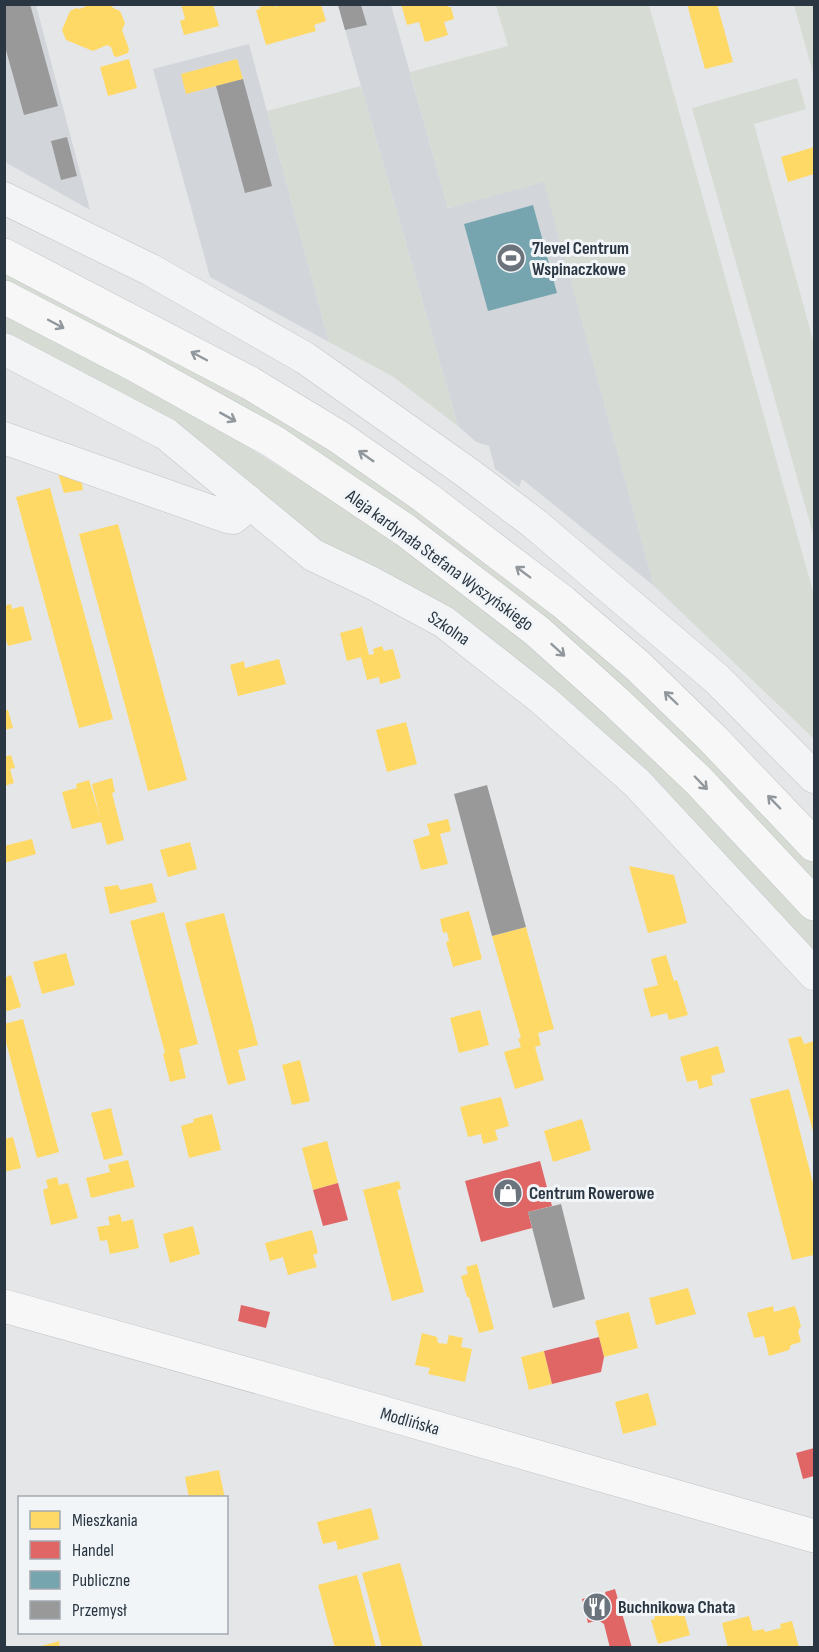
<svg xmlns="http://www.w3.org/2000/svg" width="819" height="1652" font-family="'Sofia Sans Condensed',sans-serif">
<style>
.built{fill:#d2d6db}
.green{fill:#d6dcd4}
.homes{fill:#ffd966}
.shops{fill:#e06666}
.public{fill:#76a5af}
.industry{fill:#999}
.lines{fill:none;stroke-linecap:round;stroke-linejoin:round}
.minor-casing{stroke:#c2c4c6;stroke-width:33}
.major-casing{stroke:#c0c3c6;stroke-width:34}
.minor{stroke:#f3f4f6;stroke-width:32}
.major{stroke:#f7f7f7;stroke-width:33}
.oneway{stroke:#90979d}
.labels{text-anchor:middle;stroke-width:6;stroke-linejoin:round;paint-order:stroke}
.poi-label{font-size:18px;font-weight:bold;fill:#2a3743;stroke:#f2f5f8;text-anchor:start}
.street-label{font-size:18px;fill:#2a3743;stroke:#f2f5f8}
</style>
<rect width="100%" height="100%" fill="#e4e6e8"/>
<path class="built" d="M5,5H36L90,210L5,162Z
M338,5H391L448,208L544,181L654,586L522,479L519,487L495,469L489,446L476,442L458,426Z
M249,44L267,111L329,342L210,277L153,69Z"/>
<path class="green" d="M496,5H649L814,595V739L654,586L544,182L448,208L410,72L508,46Z
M794,5H814V78L813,73Z
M797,78L806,109L754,124L814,344V537L692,108Z
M361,86L458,426L392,376L329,342L267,111Z
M4,266L263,407L364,471L507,576L644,692L814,859V879L739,800L635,700L128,344L5,280Z
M4,315L183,406L359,517L440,574L547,661L662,765L814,921V959L643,780L346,560L5,339Z"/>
<path class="homes" d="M86,4H111L113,8L120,11L125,23L122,30L129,49L128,53L117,57L114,56L111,47L107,45L93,51L66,40L62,30L70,11L76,8L79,9L85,7Z
M181,4H213L219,26L184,35L180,21L185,19Z
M282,4H321L326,21L314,25L316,31L266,45L256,10L260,9L259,7L268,5L269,6L274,5L275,7Z
M401,4H447L448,7H451L454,19L444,22L448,35L425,42L419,22L407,25Z
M687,4H717L733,62L705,69Z
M129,59L137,88L108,96L100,67Z
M237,59L243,79L186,94L181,74Z
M814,147V174L788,182L781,157Z
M56,467L80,473L83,490L64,493Z
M50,488L113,719L79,728L16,497Z
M118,524L187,780L148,791L79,534Z
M11,604L12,609L23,606L32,640L8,646L4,635V606Z
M362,627L369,655L374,654L373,649L382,646L384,651L393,649L401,678L380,684L379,677L367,680L361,657L347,661L340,633Z
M279,659L286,684L238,696L230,665L244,661L245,668Z
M4,710H8L13,728L4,730Z
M406,722L417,764L387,772L376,730Z
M11,755L15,768L10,769L14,783L4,786V757Z
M112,778L115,792L112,793L124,840L107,845L101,822L72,829L62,792L77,788L76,784L89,780L100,817L92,784Z
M448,819L451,831L440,834L448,864L421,870L413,840L430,835L427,824Z
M32,839L36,854L4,863V846Z
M190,842L197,869L168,877L160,850Z
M629,866L674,875L687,923L648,933Z
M152,883L157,902L110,914L104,887L118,885L120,890Z
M469,911L482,959L453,967L446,942L449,941L447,932L443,933L440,919Z
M164,912L198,1044L179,1049L186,1078L170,1082L163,1054L165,1053L130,921Z
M224,913L258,1045L238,1050L246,1080L228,1085L185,923Z
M526,927L554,1029L538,1033L541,1045L535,1047L544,1080L515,1089L504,1052L521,1047L518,1039L521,1038L492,936Z
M66,953L75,985L42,994L33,962Z
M666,955L674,981L677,980L688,1015L669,1020L667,1013L651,1017L643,989L658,985L651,959Z
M11,975L21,1007L4,1012V978Z
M480,1010L489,1045L459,1053L450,1018Z
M23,1019L59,1152L37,1158L4,1035V1024Z
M801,1036L804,1044L814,1041V1135L788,1039Z
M718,1046L725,1072L711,1076L713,1085L699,1089L697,1080L687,1082L680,1057Z
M300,1060L310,1101L292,1105L282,1065Z
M789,1089L814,1187V1255L792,1260L750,1099Z
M501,1097L509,1126L495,1130L498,1140L483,1144L481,1134L468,1137L460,1107Z
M111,1108L123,1155L104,1160L91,1113Z
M212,1114L221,1150L189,1158L181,1126L194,1122L193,1119Z
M582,1119L591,1150L553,1162L544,1131Z
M13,1137L21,1168L4,1172V1139Z
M327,1141L338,1183L313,1190L302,1148Z
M128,1160L135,1187L91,1198L86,1178L110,1172L108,1165Z
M57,1177L59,1185L68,1183L78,1218L51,1225L43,1190L48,1188L46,1180Z
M399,1181L401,1189L397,1190L424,1292L392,1301L363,1190Z
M120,1214L122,1222L133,1219L139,1248L110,1254L107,1240L100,1241L97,1227L110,1225L108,1217Z
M193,1226L200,1254L170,1263L163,1234Z
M312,1230L318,1253L313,1255L317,1267L288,1275L283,1257L270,1261L265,1243Z
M477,1264L494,1329L479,1333L469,1297H467L461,1276L468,1274L466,1267Z
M688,1288L696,1314L656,1325L649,1298Z
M773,1306L774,1312L795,1306L801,1326L798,1331L801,1342L791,1345L789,1350L769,1356L764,1336L754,1338L747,1313Z
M629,1312L638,1348L604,1357L595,1321Z
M422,1333L437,1337L438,1343L447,1344L449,1335L463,1338L461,1347L472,1349L465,1382L428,1374L430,1368L415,1365Z
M544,1351L552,1384L529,1390L521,1357Z
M648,1393L657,1425L623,1434L615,1402Z
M219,1470L225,1498H189L185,1477Z
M371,1508L379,1539L338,1550L336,1541L323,1544L317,1522Z
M400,1563L423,1648H382L362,1573Z
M357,1575L376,1648H335L318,1585Z
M666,1602L667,1607L681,1603L690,1635L658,1644L651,1620L655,1619L652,1606Z
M749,1616L753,1631L764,1629L765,1632L781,1628L780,1624L792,1621L799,1648H728L722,1623Z
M59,1641L60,1648H38V1647Z"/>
<path class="shops" d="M540,1161L552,1206L528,1212L532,1228L481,1242L465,1181Z
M338,1183L348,1220L323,1226L313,1190Z
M241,1305L270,1312L266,1328L238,1321Z
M599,1337L604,1357L601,1372L552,1384L544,1351Z
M814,1448V1476L803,1479L796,1453Z
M615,1589L632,1648H610L604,1624L598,1620L588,1623L582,1599L592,1596L593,1600L606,1597L605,1592Z"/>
<path class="public" d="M533,205L557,293L488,311L464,224Z"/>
<path class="industry" d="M13,4H30L58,106L24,115L4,43V7Z
M338,5H361L367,25L345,30Z
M243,79L272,186L245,193L216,86Z
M67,137L77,176L61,180L51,141Z
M487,785L526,927L492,936L454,794Z
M561,1204L585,1299L553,1308L528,1212Z"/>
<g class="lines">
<g class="minor-casing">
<path id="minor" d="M4,198L151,270L305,358L469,474L535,524L717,679L814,777
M4,349L166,434L313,555L372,583L444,622L542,699L637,783L814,974
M4,438L227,517L233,518L238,514L247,500"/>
</g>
<g class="major-casing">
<path id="major" d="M4,255L250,383L339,437L425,497L563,602L638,666L713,739L814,845
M4,297L137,366L274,442L405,530L537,631L616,702L698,780L814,904
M4,1306L290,1386L814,1536"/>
</g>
<use href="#minor" class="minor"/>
<use href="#major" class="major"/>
</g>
<defs><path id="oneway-shaft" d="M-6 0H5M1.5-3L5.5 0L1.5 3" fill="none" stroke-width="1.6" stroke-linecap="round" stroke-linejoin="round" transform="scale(1.5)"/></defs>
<g class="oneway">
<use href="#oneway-shaft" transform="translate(56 324) rotate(28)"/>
<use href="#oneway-shaft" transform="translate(199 356) rotate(-152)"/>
<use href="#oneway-shaft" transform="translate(228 417) rotate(29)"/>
<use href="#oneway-shaft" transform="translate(366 456) rotate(-145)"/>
<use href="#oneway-shaft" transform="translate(523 572) rotate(-143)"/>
<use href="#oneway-shaft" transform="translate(558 650) rotate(42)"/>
<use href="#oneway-shaft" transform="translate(671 698) rotate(-136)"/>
<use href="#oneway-shaft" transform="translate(701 783) rotate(46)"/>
<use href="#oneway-shaft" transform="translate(774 802) rotate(-134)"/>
</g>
<defs>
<g id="stadium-disc" transform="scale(1.5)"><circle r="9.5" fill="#6b747d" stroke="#f2f5f8"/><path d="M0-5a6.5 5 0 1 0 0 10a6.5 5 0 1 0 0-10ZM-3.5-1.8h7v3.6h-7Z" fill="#fff"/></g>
<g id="shop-disc" transform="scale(1.5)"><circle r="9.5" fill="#6b747d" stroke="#f2f5f8"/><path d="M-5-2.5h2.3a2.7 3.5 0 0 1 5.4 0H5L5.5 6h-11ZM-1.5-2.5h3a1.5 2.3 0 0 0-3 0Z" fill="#fff"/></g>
<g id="restaurant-disc" transform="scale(1.5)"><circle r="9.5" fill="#6b747d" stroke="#f2f5f8"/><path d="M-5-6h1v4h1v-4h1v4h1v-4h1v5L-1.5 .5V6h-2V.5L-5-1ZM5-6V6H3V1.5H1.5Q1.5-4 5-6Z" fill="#fff"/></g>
</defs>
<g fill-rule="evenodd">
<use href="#stadium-disc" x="511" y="258"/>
<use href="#shop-disc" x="508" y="1193"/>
<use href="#restaurant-disc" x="597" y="1607"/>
</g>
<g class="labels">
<g class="poi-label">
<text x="532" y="254">7level Centrum<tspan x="532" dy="21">Wspinaczkowe</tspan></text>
<text x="529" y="1199">Centrum Rowerowe</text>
<text x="618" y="1613">Buchnikowa Chata</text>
</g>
<g class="street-label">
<text transform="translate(440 560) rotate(36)" y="6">Aleja kardynała Stefana Wyszyńskiego</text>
<text transform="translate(449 628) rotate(34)" y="6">Szkolna</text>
<text transform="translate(410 1421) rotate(16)" y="6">Modlińska</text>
</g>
</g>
<rect width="819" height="1652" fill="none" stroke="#2a3743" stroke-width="12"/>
<rect x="18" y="1496" width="210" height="138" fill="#f2f5f8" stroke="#a2a9b0" stroke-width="1.5"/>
<rect x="30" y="1511" width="30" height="18" fill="#ffd966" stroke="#a2a9b0" stroke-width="1.5"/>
<text x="72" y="1526" font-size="18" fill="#2a3743">Mieszkania</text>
<rect x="30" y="1541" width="30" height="18" fill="#e06666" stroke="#a2a9b0" stroke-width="1.5"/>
<text x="72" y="1556" font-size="18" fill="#2a3743">Handel</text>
<rect x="30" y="1571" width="30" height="18" fill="#76a5af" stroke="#a2a9b0" stroke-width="1.5"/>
<text x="72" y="1586" font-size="18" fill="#2a3743">Publiczne</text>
<rect x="30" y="1601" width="30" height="18" fill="#999999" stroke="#a2a9b0" stroke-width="1.5"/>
<text x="72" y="1616" font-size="18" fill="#2a3743">Przemysł</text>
</svg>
